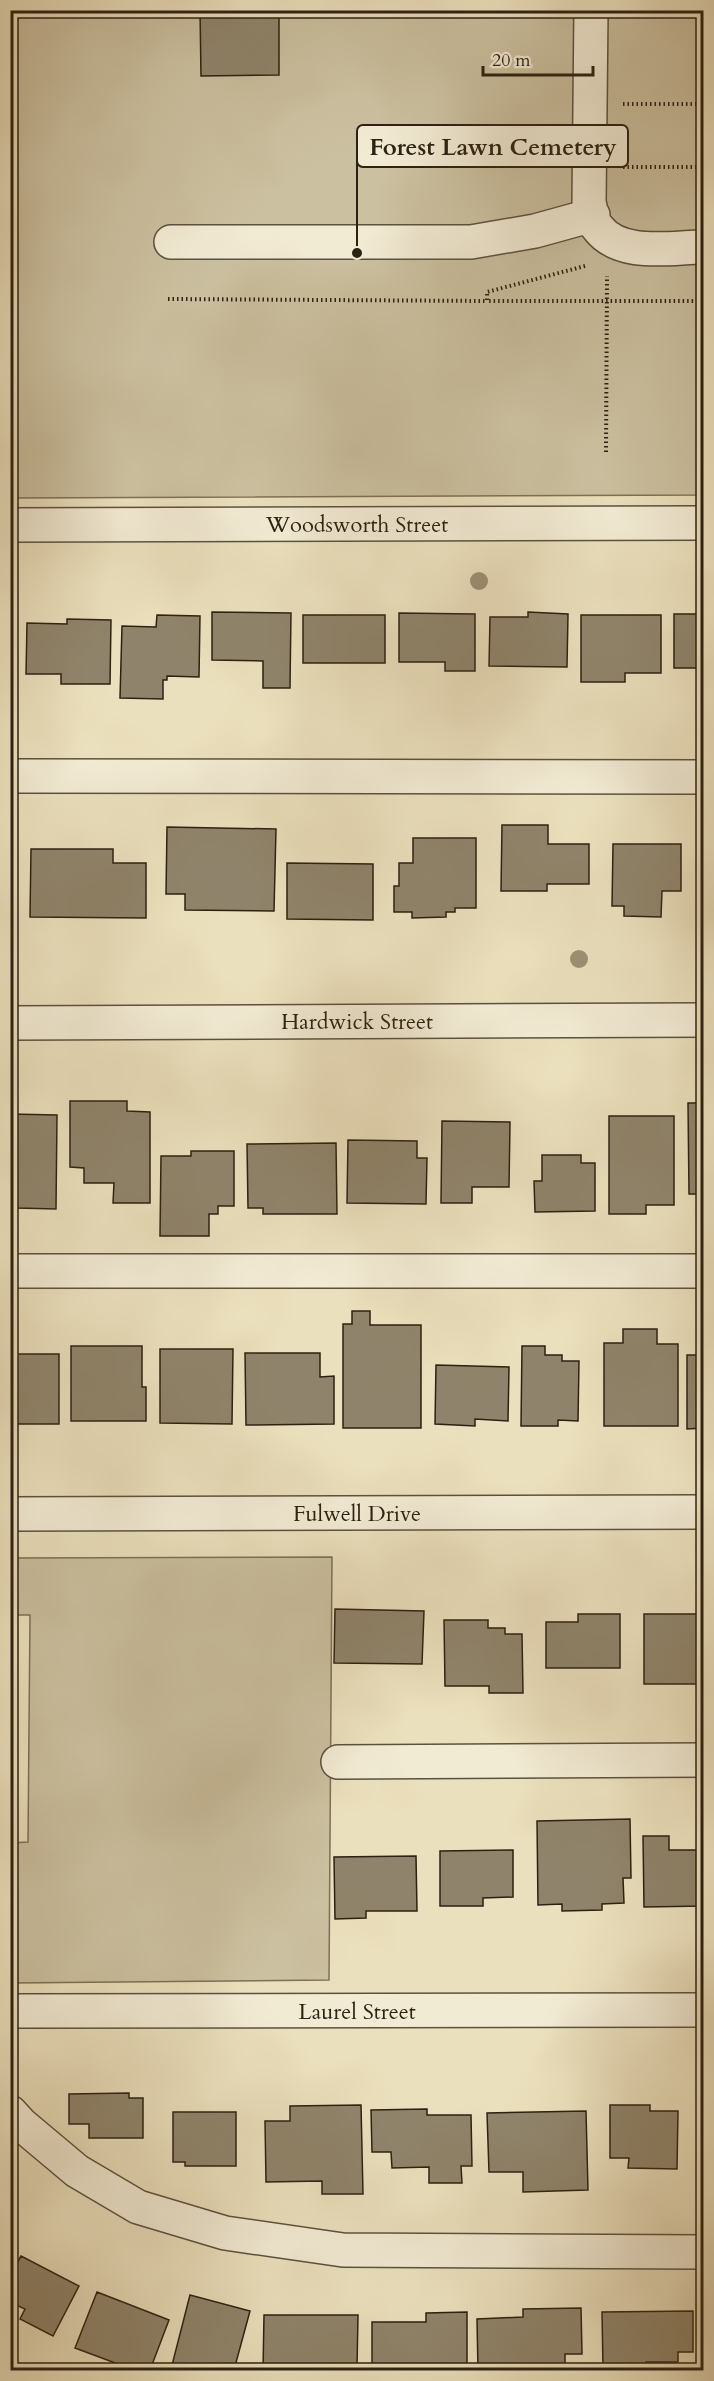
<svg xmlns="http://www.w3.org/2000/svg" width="714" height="2381" font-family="Cardo,serif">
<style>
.green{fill:#cbc0a0;stroke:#7c7059;stroke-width:1.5}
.building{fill:#8f846b;stroke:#2c2112;stroke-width:1.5}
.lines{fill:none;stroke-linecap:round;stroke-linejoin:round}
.minor-casing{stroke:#5c513d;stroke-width:36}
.path{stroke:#2c2112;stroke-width:4;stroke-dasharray:1.5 3;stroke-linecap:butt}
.minor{stroke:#f2ebd4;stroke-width:33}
.tree{fill:#9c9177}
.labels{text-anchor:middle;stroke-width:6;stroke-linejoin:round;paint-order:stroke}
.street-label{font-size:22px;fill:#2c2112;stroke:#f2ebd4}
.leader{fill:none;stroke:#2c2112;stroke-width:2}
.callout-dot{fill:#2c2112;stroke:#f2ebd4;stroke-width:2}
.callout{fill:#f2ebd4;stroke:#2c2112;stroke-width:2}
.callout-label{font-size:24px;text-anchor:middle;font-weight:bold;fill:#2c2112}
</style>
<rect width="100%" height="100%" fill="#ebe0bd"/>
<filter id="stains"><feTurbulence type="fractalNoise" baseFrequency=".00333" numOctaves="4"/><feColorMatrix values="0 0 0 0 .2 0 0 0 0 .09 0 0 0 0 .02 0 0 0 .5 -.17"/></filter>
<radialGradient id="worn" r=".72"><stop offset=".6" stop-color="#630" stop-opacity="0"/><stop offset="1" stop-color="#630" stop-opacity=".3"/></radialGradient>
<path class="green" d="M10,11H703V495L11,498Z
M332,1557L329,1980L11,1983L10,1843L28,1842L30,1615H11V1558Z"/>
<path class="building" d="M200,10H279V75L201,76Z
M212,612L291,613L290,688H263V661L212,660Z
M528,612L568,614L567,667L489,666L490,617H528Z
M399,613L475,614V671H445V662H399Z
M674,614H704V668H674Z
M157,615L200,616L199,677L167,676V680H163V699L120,698L122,626L156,627Z
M303,615H385V663H303Z
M581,615H661V673H625V682H581Z
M67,619L111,620L110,684H61V674H26L27,623L67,624Z
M10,620H14V670H10Z
M502,825H548V844H589V884H547V891H501Z
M167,827L276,829L274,911L185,910V894H166Z
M413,838H476V908H455V912H446V917L412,918V912H394V886H399V863H413Z
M613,844H681V891H662L661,917L624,916V906H612Z
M31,849H113V863H146V918L30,917Z
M10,863H16L15,925H10Z
M287,863L373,864V920L287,919Z
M70,1101H127V1111L150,1112V1203H113L114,1183H84V1168L70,1167Z
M688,1103H704V1194H689Z
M10,1114L57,1115L56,1209L17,1208V1173H10Z
M609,1116H674V1205H646V1214H609Z
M442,1121L510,1122L509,1187H472V1203H441Z
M348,1140L417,1141V1158H427L426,1204L347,1203Z
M336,1143L337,1214H263V1208H248L247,1144Z
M191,1151H234V1206H218V1214H209V1236H160L161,1156H191Z
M542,1155H581V1163H595V1211L535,1212L534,1181H542Z
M352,1311H370V1325H421V1428H343V1324H352Z
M623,1329H657V1344H678V1426H604V1343H623Z
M71,1346H142V1387H146V1421H71Z
M522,1346H545V1355H562V1361H579L578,1421L558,1420V1426H521Z
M160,1349H233L232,1424L160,1423Z
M245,1353H320V1377L334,1376V1424L246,1425Z
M10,1354H59V1424H10Z
M687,1355H704V1428L687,1429Z
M436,1365L509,1367L508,1421L475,1419V1426L435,1424Z
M335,1609L424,1611L422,1664L334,1663Z
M578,1614H620V1668H546V1622H578Z
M644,1614H704V1684H644Z
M444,1620H488V1628H505V1634H522L523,1693H489V1686H445Z
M630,1819L631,1878H623L624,1903L602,1904V1910L562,1911V1904L538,1905L537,1821Z
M643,1836H669V1850H704V1906L644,1907Z
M513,1850V1897L483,1898V1906H440V1851Z
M416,1856L417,1911H366V1918L335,1919L334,1857Z
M129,2093V2098H143V2138H89V2124H69V2094Z
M361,2105L363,2194H322V2181L266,2182L265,2121H290V2106Z
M610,2105H650V2111H678L677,2169L628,2168L629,2158H610Z
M427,2109V2115H471L472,2166H461L462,2183H429V2167L392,2168L391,2152H372L371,2110Z
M586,2111L588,2190L523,2192V2172H489L487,2113Z
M173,2112H236V2166H185V2162H173Z
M21,2256L79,2286L53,2336L20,2319L25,2309L10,2302V2275Z
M97,2292L169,2320L150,2370H134L75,2348Z
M190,2295L250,2311L234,2370L171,2369Z
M581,2308L582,2354H565V2370H478L477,2319L523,2317V2309Z
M693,2311V2352H678V2362H646V2367L603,2368L602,2312Z
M467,2312V2370H372V2322H426V2313Z
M264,2315H358L357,2368L263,2370Z"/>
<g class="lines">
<g class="minor-casing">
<path id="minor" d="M591,10L589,202C591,210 592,222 598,228C621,258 671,247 704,247
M171,242H471L535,231L593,215
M10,525L704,523
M10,776L704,777
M10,1023L704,1020
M10,1271H704
M10,1514L704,1512
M338,1762L704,1760
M10,2011L704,2010
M10,2112L21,2124L77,2171L138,2207L225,2233L343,2250L704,2252"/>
</g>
<path class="path" d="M623,104H704
M623,167H704
M585,266L487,292V301H704
M168,299L487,301
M606,452L607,276"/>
<use href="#minor" class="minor"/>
</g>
<g class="tree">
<circle cx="479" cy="581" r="9"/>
<circle cx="579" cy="959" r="9"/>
</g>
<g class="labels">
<g class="street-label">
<text x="357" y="532">Woodsworth Street</text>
<text x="357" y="1029">Hardwick Street</text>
<text x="357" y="1521">Fulwell Drive</text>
<text x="357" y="2019">Laurel Street</text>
</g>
</g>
<path class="leader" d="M357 253L357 146"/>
<circle class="callout-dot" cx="357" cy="253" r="6"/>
<rect class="callout" x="357" y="125" width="271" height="42" rx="6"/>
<g class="callout-label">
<text x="493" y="155">Forest Lawn Cemetery</text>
</g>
<rect width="714" height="2381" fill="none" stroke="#ebe0bd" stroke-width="36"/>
<rect x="12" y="12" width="690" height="2357" fill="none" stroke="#2c2112" stroke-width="3"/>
<rect x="18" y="18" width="678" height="2345" fill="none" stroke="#2c2112" stroke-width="1.5"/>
<path d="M483 66v9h110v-9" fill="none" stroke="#2c2112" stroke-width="3"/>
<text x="492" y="66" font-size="18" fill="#2c2112" stroke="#f2ebd4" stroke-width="4.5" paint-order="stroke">20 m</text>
<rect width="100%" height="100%" filter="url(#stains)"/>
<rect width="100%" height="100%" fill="url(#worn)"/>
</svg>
